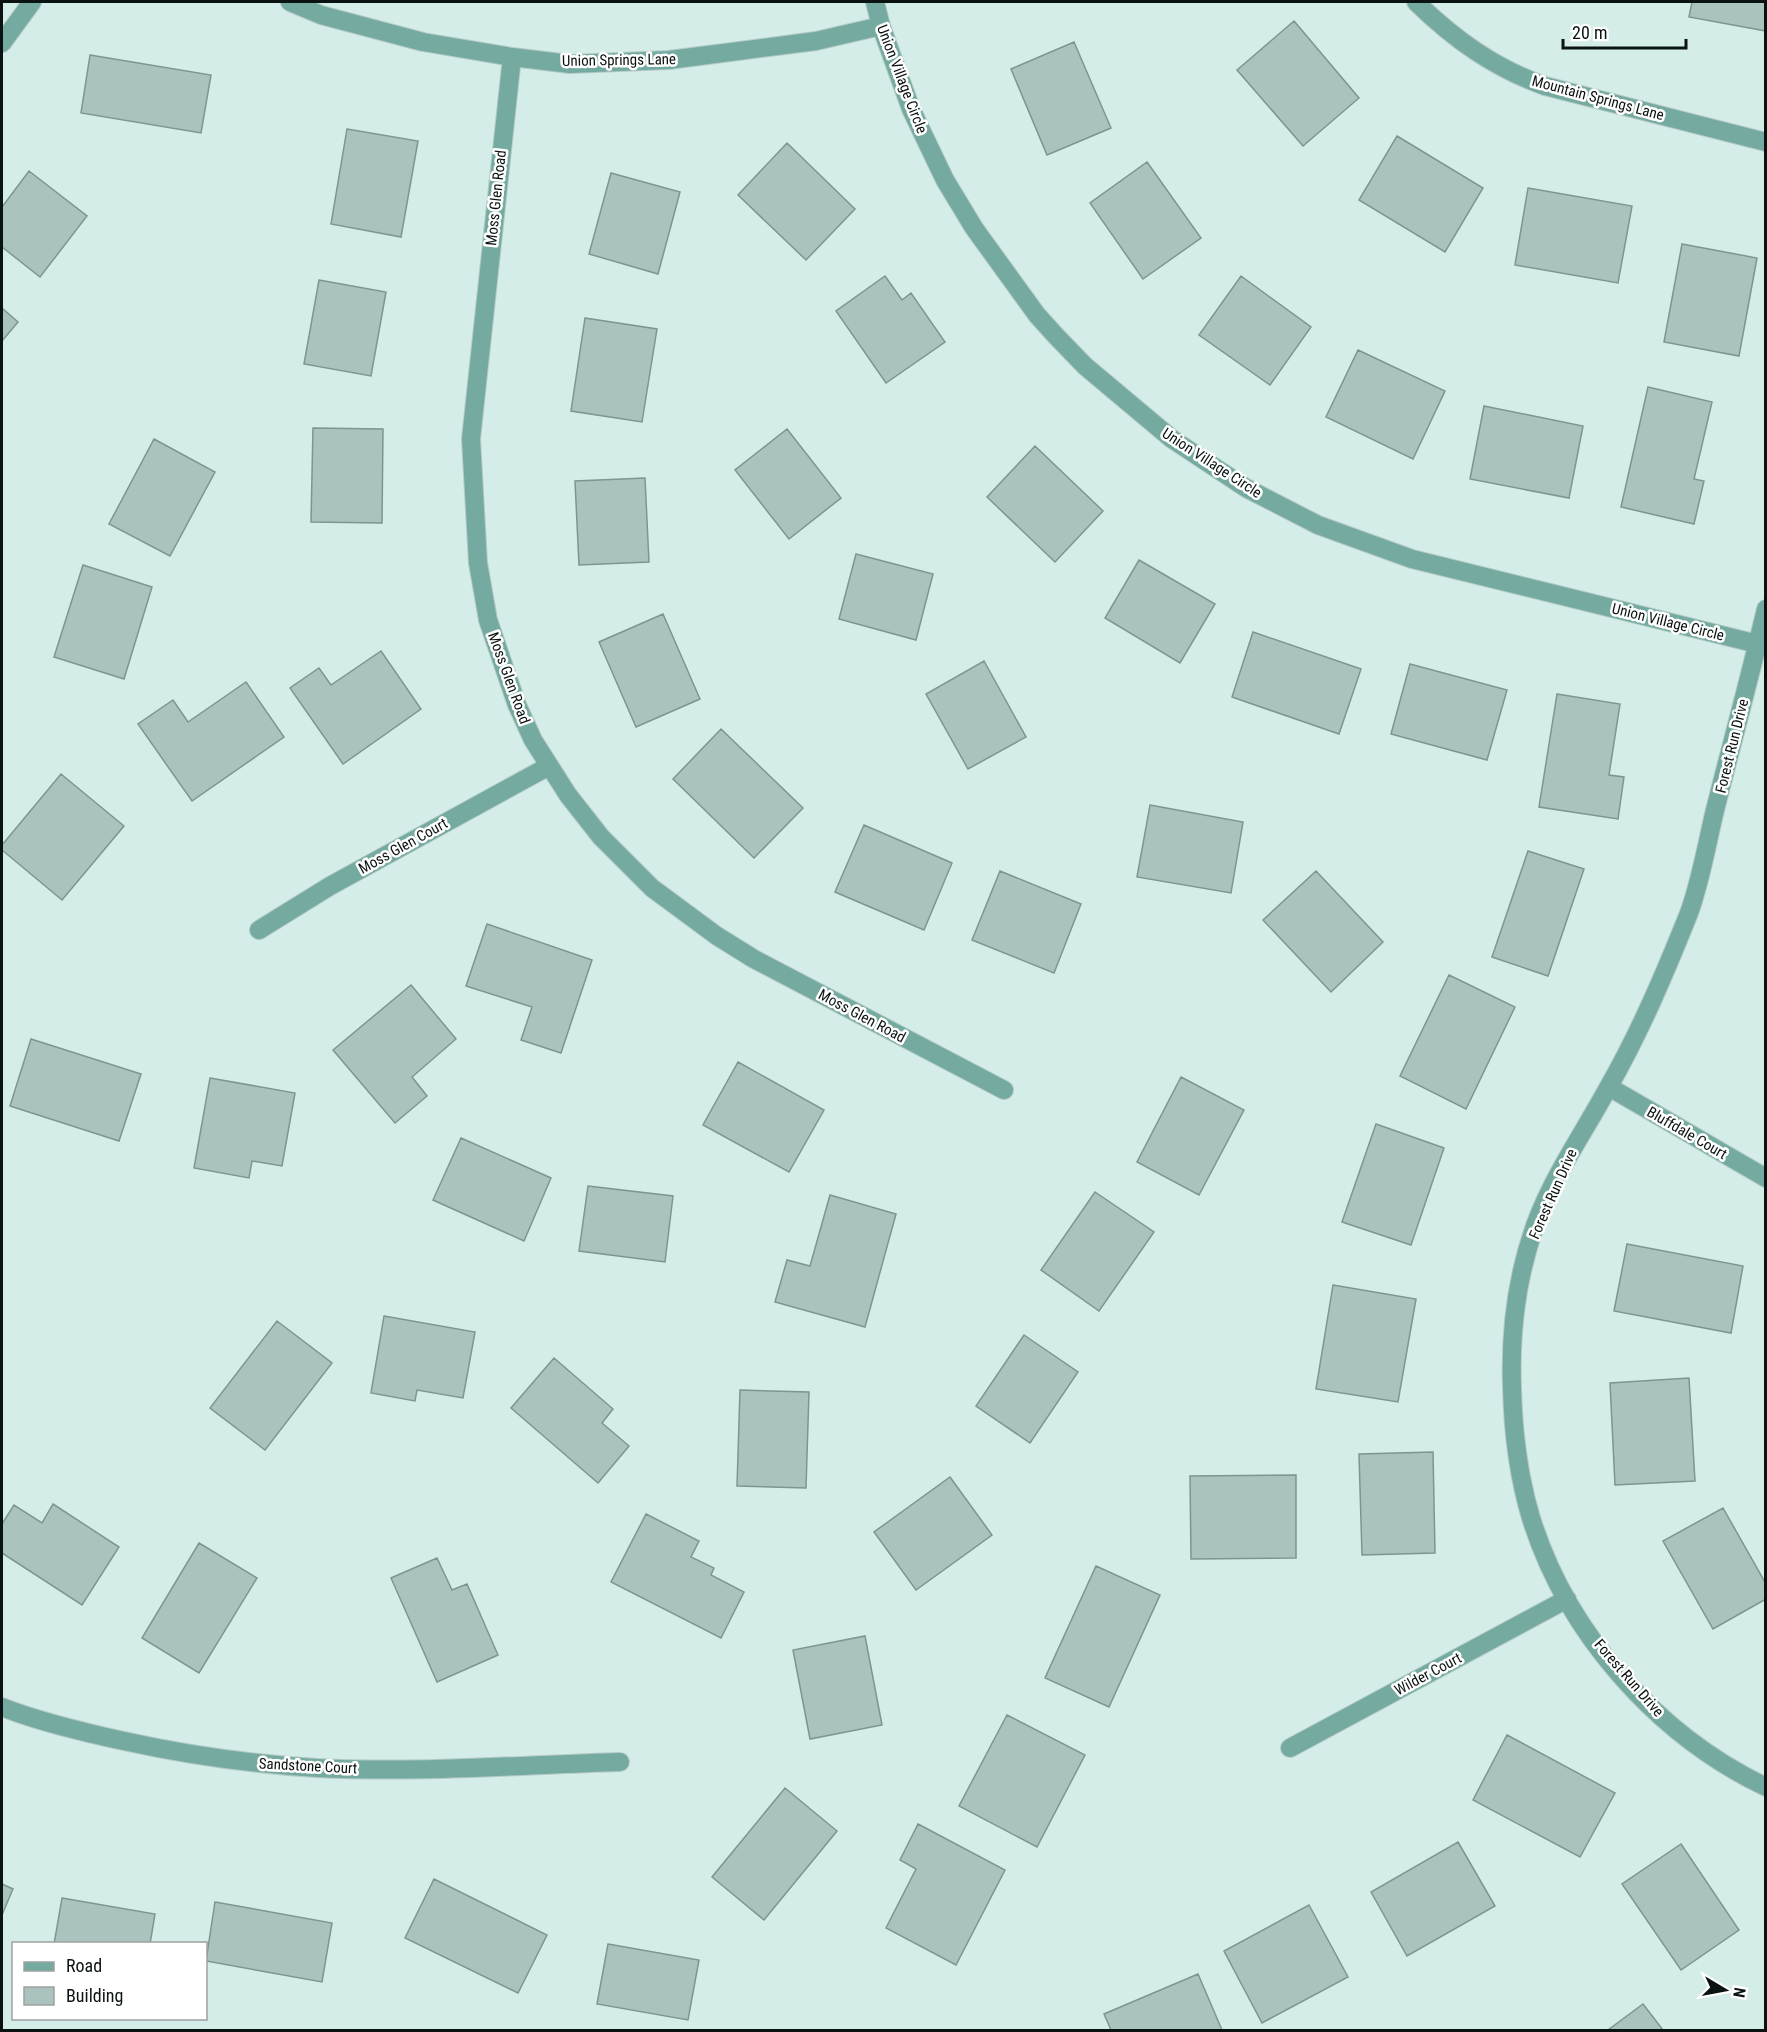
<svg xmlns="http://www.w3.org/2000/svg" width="1767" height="2032" font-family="'Roboto Condensed',sans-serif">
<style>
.building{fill:#abc3bf;stroke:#7e9591;stroke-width:1.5}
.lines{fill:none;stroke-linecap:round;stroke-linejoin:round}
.street-casing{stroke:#b4cac6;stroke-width:20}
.street{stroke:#74aaa0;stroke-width:18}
.labels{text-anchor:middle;stroke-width:5;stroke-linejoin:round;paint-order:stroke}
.street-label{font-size:15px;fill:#0a1311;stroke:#fff}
</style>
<rect width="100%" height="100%" fill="#d4ede8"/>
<path class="building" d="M1692,2H1766V31L1689,17Z
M1294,21L1359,98L1303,146L1237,70Z
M1074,42L1111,128L1047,155L1011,69Z
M90,55L211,75L201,133L81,113Z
M347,129L418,141L401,237L331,224Z
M1397,136L1483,188L1445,252L1359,200Z
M787,143L855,209L806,260L738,195Z
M1147,162L1201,238L1143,279L1090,203Z
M29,171L87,216L40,277L2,247V207Z
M611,173L680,192L658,274L589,254Z
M1528,188L1632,206L1618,283L1515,265Z
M1682,244L1757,258L1739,356L1664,342Z
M885,276L902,300L911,293L945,342L886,383L836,311Z
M1241,276L1311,327L1270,385L1199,335Z
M319,280L386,292L371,376L304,364Z
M2,308L18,322L2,341Z
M585,318L657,329L642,422L571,411Z
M1358,350L1445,391L1413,459L1326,417Z
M1648,387L1712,402L1694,479L1704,481L1694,524L1621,507Z
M1484,406L1583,426L1569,498L1470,479Z
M313,428L383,429L382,523L311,522Z
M787,429L841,498L789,539L735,470Z
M154,439L215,472L170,556L109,524Z
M1035,446L1103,511L1055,562L987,497Z
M645,478L649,562L579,565L575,481Z
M856,554L933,574L916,640L839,619Z
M1139,560L1215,604L1180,663L1105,618Z
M83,565L152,587L124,679L54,657Z
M663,614L700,699L636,727L599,642Z
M1253,632L1361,669L1339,734L1232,697Z
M381,651L421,709L343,764L290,688L319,668L331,685Z
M984,661L1026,737L968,769L926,694Z
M1410,664L1507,690L1487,760L1391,734Z
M246,682L284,737L192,801L138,724L173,700L188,722Z
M1557,694L1620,704L1609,775L1624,777L1618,819L1539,807Z
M721,729L803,808L754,858L673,779Z
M61,774L124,826L62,900L2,850V845Z
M1150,805L1243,822L1231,893L1137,877Z
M864,825L952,863L924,930L835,892Z
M1528,851L1584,869L1548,976L1492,957Z
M1000,871L1081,904L1054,973L972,940Z
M1316,871L1383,942L1331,992L1263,920Z
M487,924L592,960L561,1053L521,1040L532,1007L466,986Z
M1449,975L1515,1007L1466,1109L1400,1076Z
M411,985L456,1039L412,1077L427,1096L395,1123L333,1050Z
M31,1039L141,1074L119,1141L10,1106Z
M738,1062L824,1110L789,1172L703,1125Z
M1181,1077L1244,1110L1199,1195L1137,1162Z
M210,1078L295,1093L282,1166L252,1161L249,1178L194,1168Z
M1376,1124L1444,1148L1411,1245L1342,1222Z
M461,1138L551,1178L524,1241L433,1200Z
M588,1186L673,1196L665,1262L579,1251Z
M1095,1192L1154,1232L1099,1311L1041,1270Z
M830,1195L896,1214L865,1327L775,1302L787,1260L810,1266Z
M1627,1244L1743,1266L1731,1333L1614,1311Z
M1333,1285L1416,1299L1398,1402L1316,1389Z
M384,1316L475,1332L463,1398L417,1390L415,1401L371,1393Z
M277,1321L332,1363L265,1450L210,1408Z
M1024,1335L1078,1372L1030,1443L976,1406Z
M554,1358L613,1409L602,1423L629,1446L598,1483L511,1408Z
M1689,1378L1695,1481L1615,1485L1610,1383Z
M740,1390L809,1392L806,1488L737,1486Z
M1433,1452L1435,1553L1362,1555L1359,1454Z
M1296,1475V1558L1191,1559L1190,1476Z
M950,1477L992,1535L916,1590L874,1532Z
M53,1504L119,1547L82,1605L2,1553V1524L14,1505L42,1523Z
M1723,1508L1766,1584V1599L1713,1629L1663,1541Z
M646,1514L699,1541L691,1557L714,1568L711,1575L744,1592L721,1638L611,1582Z
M199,1543L257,1578L199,1673L142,1638Z
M437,1558L452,1590L467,1584L498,1655L437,1682L391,1578Z
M1096,1566L1160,1595L1109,1707L1045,1678Z
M865,1636L882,1725L810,1739L793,1650Z
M1007,1715L1085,1755L1037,1847L959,1806Z
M1507,1735L1615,1793L1580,1857L1473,1800Z
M785,1788L837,1831L764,1920L712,1877Z
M918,1824L1005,1870L956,1965L886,1928L916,1869L900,1860Z
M1458,1842L1495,1906L1407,1956L1371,1892Z
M1681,1844L1739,1930L1681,1970L1622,1884Z
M434,1879L547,1935L518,1993L405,1938Z
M2,1884L13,1889L2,1915Z
M62,1898L155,1914L150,1944H54Z
M215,1902L332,1923L322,1982L206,1961Z
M1309,1905L1348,1977L1262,2023L1224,1951Z
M608,1944L699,1960L688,2020L597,2004Z
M1198,1974L1222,2030H1111L1104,2014Z
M1643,2004L1663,2030H1608Z"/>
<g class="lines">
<g class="street-casing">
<path id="street" d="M290,2L321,15L423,42L512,57L570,64L669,60L816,41L881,26
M875,2L881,26L911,109L945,180L974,228L1037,315L1056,336L1085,366L1172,439L1246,488L1318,525L1412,559L1766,646
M1416,2C1454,39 1494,68 1545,86L1766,142
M2,43L32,2
M512,57L471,439L478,563L488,620L517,705L533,740L568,795L601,837L652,888L717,936L754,959L1004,1090
M1766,609C1750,676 1732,743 1715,810C1707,843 1701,880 1689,913C1665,973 1640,1032 1608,1088C1584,1132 1554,1175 1536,1223C1517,1275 1510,1331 1512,1387C1513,1431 1518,1475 1531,1518C1567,1633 1657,1735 1766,1787
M259,930L330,886L549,766
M1609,1087L1766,1178
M2,1707C40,1722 83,1732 124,1741C187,1755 252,1764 317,1768C417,1773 520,1765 620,1762
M1290,1748L1567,1599"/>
</g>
<use href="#street" class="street"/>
</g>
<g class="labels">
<g class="street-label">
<text transform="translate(619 60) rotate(-1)" y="5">Union Springs Lane</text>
<text transform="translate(902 79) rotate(69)" y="5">Union Village Circle</text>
<text transform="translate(1598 98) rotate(15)" y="5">Mountain Springs Lane</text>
<text transform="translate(496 198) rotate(-84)" y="5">Moss Glen Road</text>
<text transform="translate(1212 463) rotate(33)" y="5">Union Village Circle</text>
<text transform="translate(1668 622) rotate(14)" y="5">Union Village Circle</text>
<text transform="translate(509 678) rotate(70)" y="5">Moss Glen Road</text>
<text transform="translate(1732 746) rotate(-76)" y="5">Forest Run Drive</text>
<text transform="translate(403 846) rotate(-29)" y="5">Moss Glen Court</text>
<text transform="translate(862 1016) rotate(28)" y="5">Moss Glen Road</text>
<text transform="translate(1687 1133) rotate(30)" y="5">Bluffdale Court</text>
<text transform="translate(1553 1194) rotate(-66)" y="5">Forest Run Drive</text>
<text transform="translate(1428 1674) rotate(-28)" y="5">Wilder Court</text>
<text transform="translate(1629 1678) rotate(49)" y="5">Forest Run Drive</text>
<text transform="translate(308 1766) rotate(3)" y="5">Sandstone Court</text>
</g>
</g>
<rect width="1767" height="2032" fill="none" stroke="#0a1311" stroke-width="6"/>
<rect x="12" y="1942" width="195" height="78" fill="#ffffff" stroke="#9da1a0" stroke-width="1.5"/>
<rect x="24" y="1962" width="30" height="9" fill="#74aaa0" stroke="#9da1a0" stroke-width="1.5"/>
<text x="66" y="1972" font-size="18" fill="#0a1311">Road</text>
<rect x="24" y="1987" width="30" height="18" fill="#abc3bf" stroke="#9da1a0" stroke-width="1.5"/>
<text x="66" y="2002" font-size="18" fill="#0a1311">Building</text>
<g transform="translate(1725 1990) rotate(100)" stroke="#ffffff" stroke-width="4.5" paint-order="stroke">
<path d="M0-4.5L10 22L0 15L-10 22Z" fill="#0a1311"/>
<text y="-9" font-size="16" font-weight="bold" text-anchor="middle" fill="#0a1311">N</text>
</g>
<path d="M1563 39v9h123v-9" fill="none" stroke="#0a1311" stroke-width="3"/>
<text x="1572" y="39" font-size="18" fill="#0a1311" stroke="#ffffff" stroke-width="4.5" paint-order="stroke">20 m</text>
</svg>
